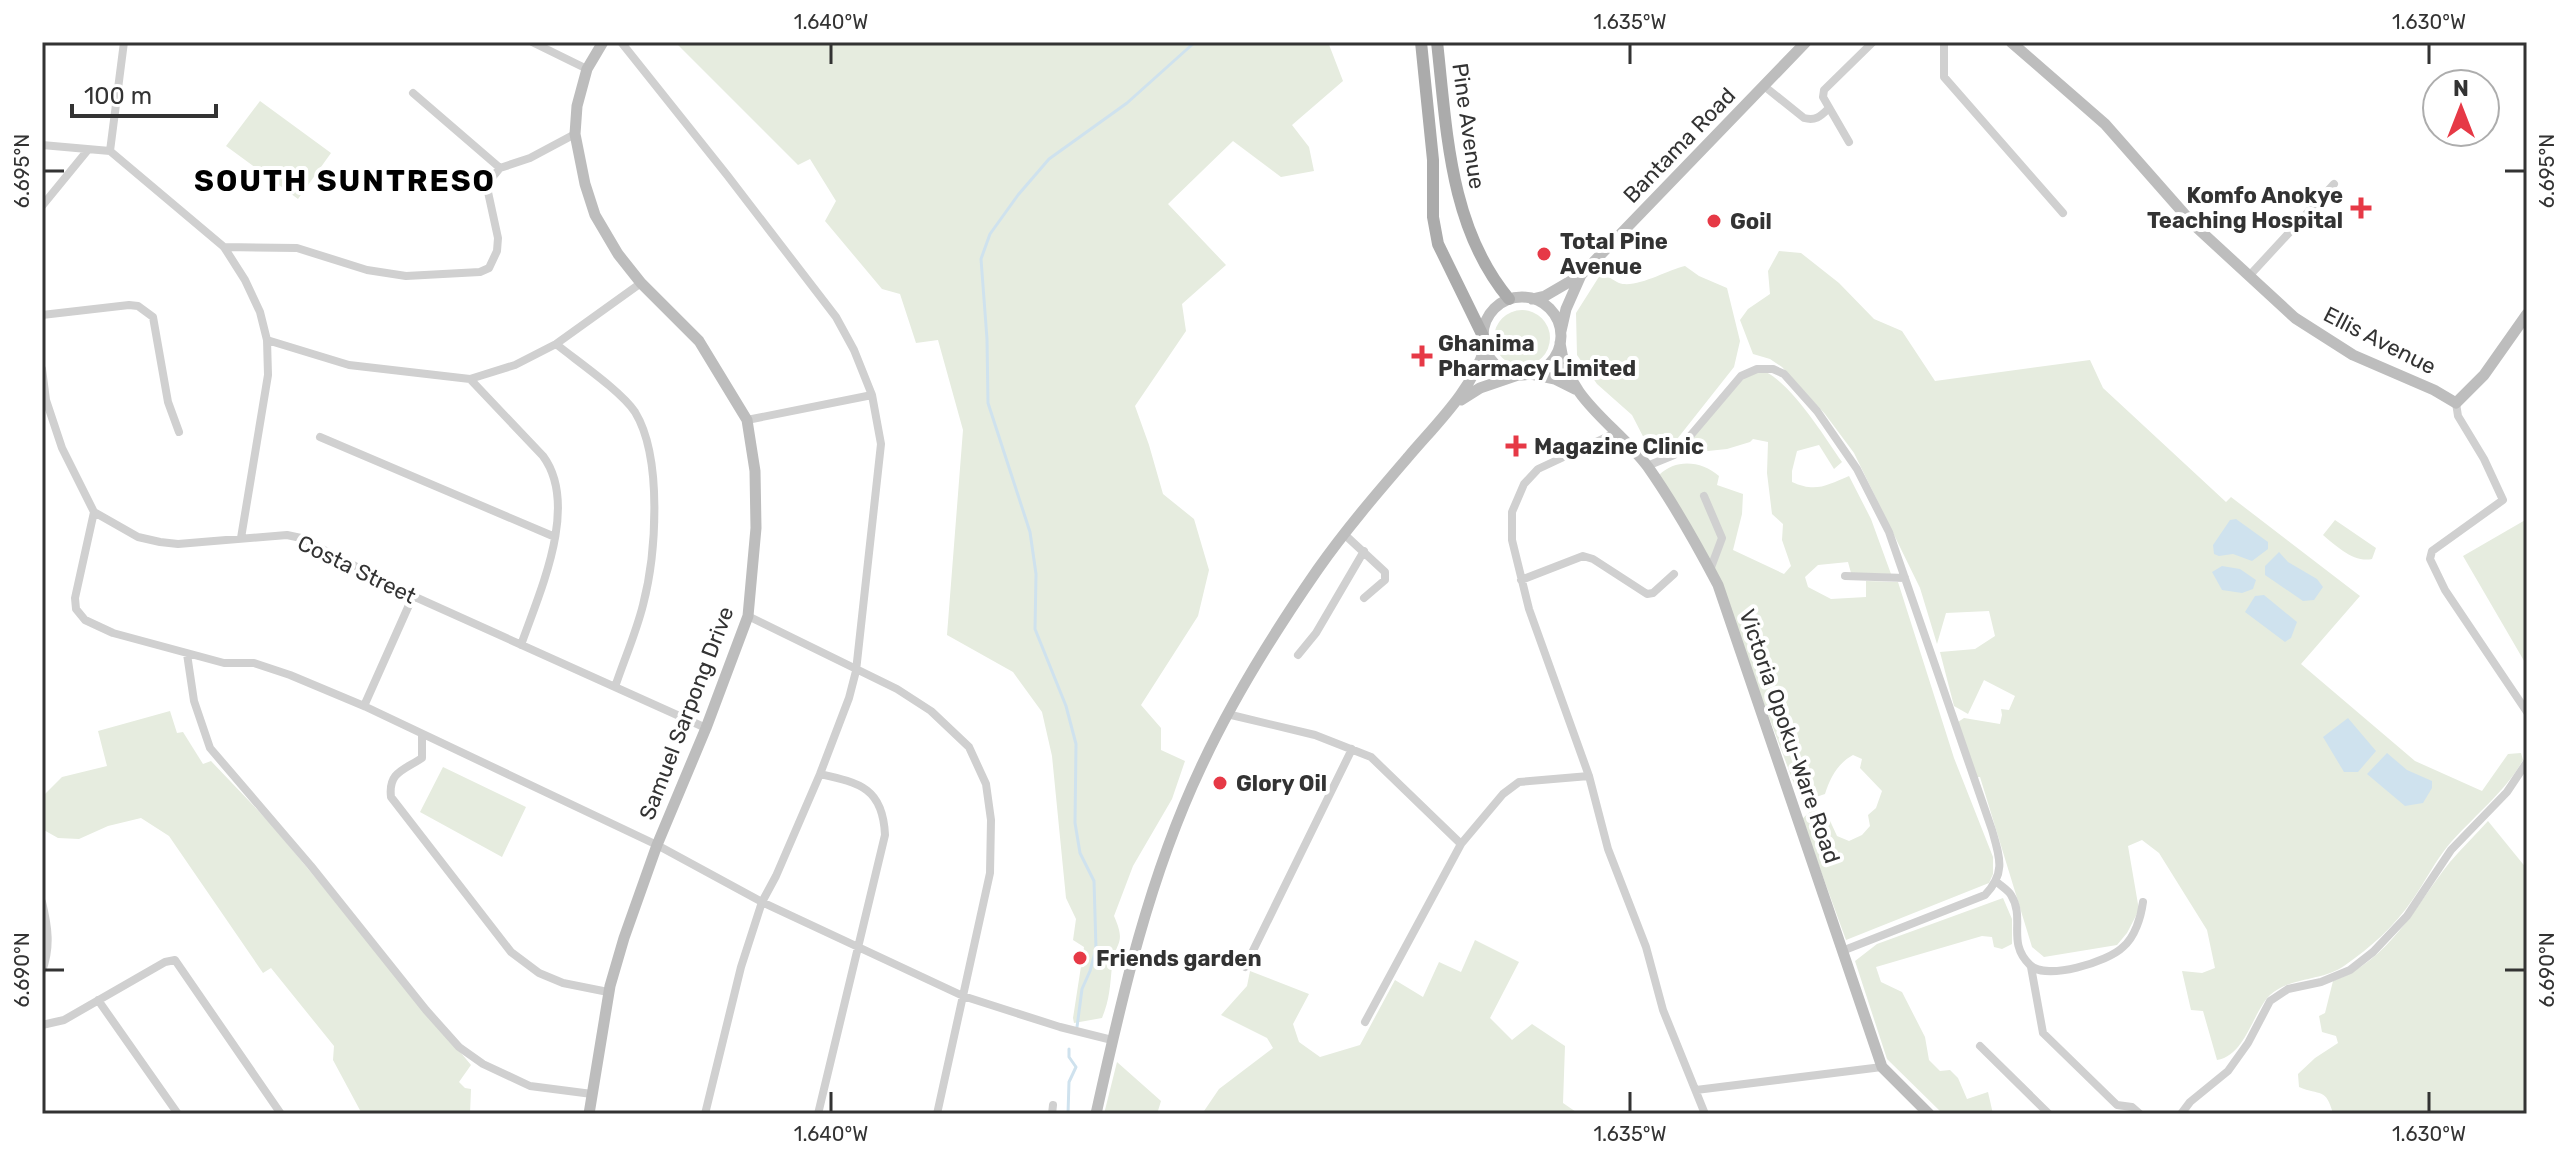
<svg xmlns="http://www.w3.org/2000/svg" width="2569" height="1156" font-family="Rubik,sans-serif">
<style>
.green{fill:#e6ecdf}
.water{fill:#cfe2ee}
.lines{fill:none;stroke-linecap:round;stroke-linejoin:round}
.stream{stroke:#cfe2ee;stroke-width:3}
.street{stroke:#d0d0d0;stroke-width:8}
.secondary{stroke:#bdbdbd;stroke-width:11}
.primary{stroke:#ababab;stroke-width:12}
.ticks{fill:none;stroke:#333;stroke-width:3}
.poi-dot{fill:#e63946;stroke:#fff;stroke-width:3}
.labels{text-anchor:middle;stroke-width:8;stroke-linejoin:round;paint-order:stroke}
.street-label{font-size:22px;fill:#333;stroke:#fff}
.poi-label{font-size:22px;font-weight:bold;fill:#333;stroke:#fff;text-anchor:start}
.district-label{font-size:30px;font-weight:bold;letter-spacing:2px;fill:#000;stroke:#fff}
.neatline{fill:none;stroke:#333;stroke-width:3}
.ticks-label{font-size:20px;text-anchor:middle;fill:#333}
</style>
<rect width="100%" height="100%" fill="#fff"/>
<path class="green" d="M675,42H1328L1343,81L1292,125L1309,147L1314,171L1281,177L1233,141L1168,204L1226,265L1182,304L1186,331L1135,406L1149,445L1163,494L1194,519L1209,570L1198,616L1141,705L1161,728V750L1185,761L1172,799L1133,866L1114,916C1127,945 1115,941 1112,966C1110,985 1110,999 1102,1018L1074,1023L1073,1018L1084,947L1073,940L1076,919L1066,898L1052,756L1042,712L1013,672L947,635L963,430L938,340L916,343L900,294L882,289L825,221L836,201L810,159L798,165Z
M260,101L331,153L298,199L226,146Z
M1779,251L1801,253L1839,283L1874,319L1902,331L1935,381L2090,360L2103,388L2226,502L2231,497L2360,596L2301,664L2415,761L2482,791L2508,754L2521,753L2523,760C2504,794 2472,817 2447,847C2434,863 2425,882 2413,899C2394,927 2371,947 2344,966C2323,981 2289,977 2270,995C2252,1013 2246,1055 2217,1060L2203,1011L2191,1010L2182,971L2202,973L2215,968L2207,930L2159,853L2142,840L2128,846L2139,910L2127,933L2117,945L2044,957L2032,947L1980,777H1976L1958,722L1964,718L2000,724L2002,715L2001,709L2009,710L2015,696L1984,680L1968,714L1954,706L1940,652L1975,649L1995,636L1989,611L1946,613L1937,644L1920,588L1854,453L1825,414L1782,367L1770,359L1753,354L1740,320L1748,309L1770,294L1768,271Z
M1685,266L1699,276L1727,288L1740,341L1734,367L1670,448L1660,453L1649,448L1632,415L1597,384L1577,355L1576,313L1602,272C1607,275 1614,281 1619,283C1636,289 1667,270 1685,266Z
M1494 338a28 28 0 1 1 56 0a28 28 0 1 1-56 0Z
M1766,372C1793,386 1824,436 1842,462L1834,469L1819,445L1797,451L1792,471V482C1816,493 1827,485 1849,476L1871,519L1891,574L1851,573L1848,562L1818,565L1805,577L1808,587L1831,599L1866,597V581L1898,582L1954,758L1993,857V874L1989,883L1846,940L1802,819L1812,810L1826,812L1837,836L1849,841L1862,835L1870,826L1868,815L1876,808L1882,791L1860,768L1862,759L1853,755C1838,763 1830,778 1825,794L1804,801L1799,797L1709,558L1659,475C1676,458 1702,461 1719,476L1717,485L1743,494L1742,514L1733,550L1784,574L1791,566L1782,540L1783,524L1772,514L1767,473L1768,442L1753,439L1750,442L1727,449L1679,454L1744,378L1754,373Z
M2527,519V666L2463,556Z
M2335,520L2376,548L2372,559C2354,563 2336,546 2323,535Z
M170,711L177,733L183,732L203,764L211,761L270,823L471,1065L459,1082L465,1088L471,1089L470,1114H362L333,1060L334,1046L271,968L263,973L169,836L141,818L108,826L79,839L58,838L42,829V797L62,777L107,766L98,731Z
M443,767L526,807L502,857L420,812Z
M2488,821L2527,869V1114H2333C2326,1087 2320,1096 2299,1087L2298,1074L2315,1058L2338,1043L2336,1036L2322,1032L2319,1016L2325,1013L2333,981C2390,960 2415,906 2450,862C2462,848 2476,834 2488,821Z
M2003,898L2012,919V944L2002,949L1994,947L1992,937L1982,936L1876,967L1881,982L1902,992L1925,1037L1929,1060L1940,1071L1950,1070L1958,1078L1967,1099L1988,1092L1993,1114H1943L1887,1059L1855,961L1877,944Z
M1475,940L1519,962L1490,1018L1512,1040L1532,1024L1565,1046L1563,1103L1579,1114H1202L1219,1089L1273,1048L1267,1038L1221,1015L1247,986L1250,971L1309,994L1293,1024L1299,1042L1320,1057L1360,1045L1395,980L1423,997L1439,962L1461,972Z
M1117,1062L1161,1101L1157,1114H1104Z"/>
<path class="water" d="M2236,519L2268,542V549L2252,561L2233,554L2219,556L2214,554L2213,545L2230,520Z
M2279,552L2288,562L2317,579L2323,587L2314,600L2303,601L2265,575V566Z
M2222,566L2240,569L2256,580L2253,589L2242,593L2222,590L2212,572Z
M2264,595L2297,622L2291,638L2285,642L2245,612L2255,596Z
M2348,718L2376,751L2358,772H2344L2323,737Z
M2387,753L2407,770L2432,781V788L2423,803L2405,806L2367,774Z"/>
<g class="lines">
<path class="stream" d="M1077,1027L1082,989L1090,971L1096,949L1094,881L1080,853L1075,823L1076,744L1066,706L1035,629L1036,574L1030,532L988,403L987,339L981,259L990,234L1018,195L1049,159L1127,103L1195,42
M1068,1114L1069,1082L1076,1067L1069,1057V1049"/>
<path class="street" d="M532,42L587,69
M621,42L727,175L836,317L854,350L872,395L881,444L856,671L849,698L820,774L776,876L762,902L741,967L705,1114
M1944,42V77L2063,213
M1764,86L1804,118C1815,121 1820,117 1828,109
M413,93L500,168
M1849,142L1823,97L1824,90L1873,42
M42,145L110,151L224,247L245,280L260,312L267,340L268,375L241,538
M110,151L124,42
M42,206L87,151
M224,247L297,248L367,270L406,276L480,272L489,268L497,251L498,238L488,192L491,179L500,168L530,158L575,134
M2250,275L2334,184
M42,315L129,305L138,306L153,317L168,402L179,432
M267,340L349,365L470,379L543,456C580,506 539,593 521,645
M556,344C577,361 621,391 635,412C663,458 656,555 643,605C636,633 624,660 615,687
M42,369L46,400L62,448L94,512L138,537L160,542L178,544L287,535L301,538L413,596L706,728
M470,379L515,365L556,344L641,283
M2456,403L2458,416L2484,459L2503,500L2432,551L2430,559L2445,590L2527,712
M747,420L872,395
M1615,433L1538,469L1524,484L1512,512V540L1529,609L1589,776L1608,849L1646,947L1663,1010L1705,1114
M320,437L555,537
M1647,466L1674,455L1741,376L1757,369H1773L1784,374L1817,411L1857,469L1889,532L1992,830C2000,858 2006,873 1985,895L1842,951
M1704,496L1722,538L1710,570
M94,512L75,598L76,609L85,620L113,633L224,663H254L290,675L364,706L657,845L762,902L963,996L1060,1027L1112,1040
M1344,534L1385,572V580L1364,598
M1845,576L1905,578
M1521,580L1583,556L1593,559L1647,594L1653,593L1674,574
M748,616L897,689L931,711L969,747L986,784L991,820L990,873L937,1114
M187,654L194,701L210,748L311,866L426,1010L459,1047L483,1064L530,1086L592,1094
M1298,655L1316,633L1364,551
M364,706L413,596
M1227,714L1315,735L1371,757L1461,844
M422,735V758C404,770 388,772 391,797L511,952L539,973L563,983L608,992
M1997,882C2001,886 2008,890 2011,895C2026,919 2006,942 2030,965C2046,981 2108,962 2123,947C2135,937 2141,917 2143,902
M42,902C48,927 51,947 42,971
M1245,967L1352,749
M2031,967L2043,1033L2117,1105L2132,1107L2140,1114
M98,1000L178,1114
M1365,1022L1461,844L1503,794L1519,782L1589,776
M42,1025L64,1020L165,962L175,960L281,1114
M1980,1046L2049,1114
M1696,1090L1882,1067
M818,1114L885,835C883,788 860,783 820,774
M1052,1114L1053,1105
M2181,1114L2190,1102L2228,1071L2248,1043L2270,1001L2288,989L2321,982L2350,970L2373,952L2407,916L2451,850L2507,792L2527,762"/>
<path class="secondary" d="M2011,42L2105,124L2194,225L2295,318L2353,355L2434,390L2456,403L2484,375L2527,314
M1483 336a39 39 0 1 1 78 0a39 39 0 1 1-78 0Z
M1532,299L1545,296L1581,275L1806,42
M1561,331L1566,309L1581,275
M1560,343C1567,401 1616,424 1648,467C1674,504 1697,545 1718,585L1882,1067L1929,1114
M1531,374L1555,379L1575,389
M1461,400L1480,388L1518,375
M589,1114L610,986L624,938L657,845L706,728L748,616L756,528L755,471L747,420L699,341L641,283L618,254L595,215L585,184L575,134L577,106L587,69L603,42
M1096,1114C1122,996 1149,877 1201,767C1233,698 1275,631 1318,569C1346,529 1378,492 1409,456C1438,422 1472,390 1485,347"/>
<path class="primary" d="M1421,42L1433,160V217L1438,244L1483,336
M1437,42C1447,131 1449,227 1509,299"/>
</g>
<path class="ticks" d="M831,44V64M1630,44V64M2429,44V64M44,171H64M2505,171H2525M44,970H64M2505,970H2525M831,1092V1112M1630,1092V1112M2429,1092V1112"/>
<g class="poi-dot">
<path d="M2357 196h8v8h8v8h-8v8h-8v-8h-8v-8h8z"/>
<circle cx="1714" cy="221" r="8"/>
<circle cx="1544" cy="254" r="8"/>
<path d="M1418 344h8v8h8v8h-8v8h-8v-8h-8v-8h8z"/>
<path d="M1512 434h8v8h8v8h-8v8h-8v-8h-8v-8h8z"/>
<circle cx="1220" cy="783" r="8"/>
<circle cx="1080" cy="958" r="8"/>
</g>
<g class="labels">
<g class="street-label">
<text transform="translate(1469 126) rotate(82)" y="8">Pine Avenue</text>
<text transform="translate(1679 145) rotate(-46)" y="8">Bantama Road</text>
<text transform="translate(2380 340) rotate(27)" y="8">Ellis Avenue</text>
<text transform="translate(357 569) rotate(26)" y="8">Costa Street</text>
<text transform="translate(686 713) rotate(-69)" y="8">Samuel Sarpong Drive</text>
<text transform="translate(1790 736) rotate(71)" y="8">Victoria Opoku-Ware Road</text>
</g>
<g class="poi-label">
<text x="2343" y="203" text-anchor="end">Komfo Anokye<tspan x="2343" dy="25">Teaching Hospital</tspan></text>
<text x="1730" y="229">Goil</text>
<text x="1560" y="249">Total Pine<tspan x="1560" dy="25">Avenue</tspan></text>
<text x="1438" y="351">Ghanima<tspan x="1438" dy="25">Pharmacy Limited</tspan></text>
<text x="1534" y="454">Magazine Clinic</text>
<text x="1236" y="791">Glory Oil</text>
<text x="1096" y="966">Friends garden</text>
</g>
<g class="district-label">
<text x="345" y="191">SOUTH SUNTRESO</text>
</g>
</g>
<rect width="2569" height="1156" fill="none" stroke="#ffffff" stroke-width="88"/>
<g transform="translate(2461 108)"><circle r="38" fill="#ffffff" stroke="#adadad" stroke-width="2"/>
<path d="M0-6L14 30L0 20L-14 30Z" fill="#e63946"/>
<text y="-12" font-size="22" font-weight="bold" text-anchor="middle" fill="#333333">N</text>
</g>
<path d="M72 104v12h144v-12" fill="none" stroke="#333333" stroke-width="4"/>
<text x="84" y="104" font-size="24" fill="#333333" stroke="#ffffff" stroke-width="6" paint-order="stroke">100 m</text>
<rect x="44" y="44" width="2481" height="1068" class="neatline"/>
<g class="ticks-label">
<text x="831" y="29">1.640°W</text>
<text x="1630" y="29">1.635°W</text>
<text x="2429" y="29">1.630°W</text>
<text transform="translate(22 171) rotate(-90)" y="7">6.695°N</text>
<text transform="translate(2547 171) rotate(-90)" y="7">6.695°N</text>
<text transform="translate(22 970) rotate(-90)" y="7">6.690°N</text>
<text transform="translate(2547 970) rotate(-90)" y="7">6.690°N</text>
<text x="831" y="1141">1.640°W</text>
<text x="1630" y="1141">1.635°W</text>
<text x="2429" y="1141">1.630°W</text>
</g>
</svg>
